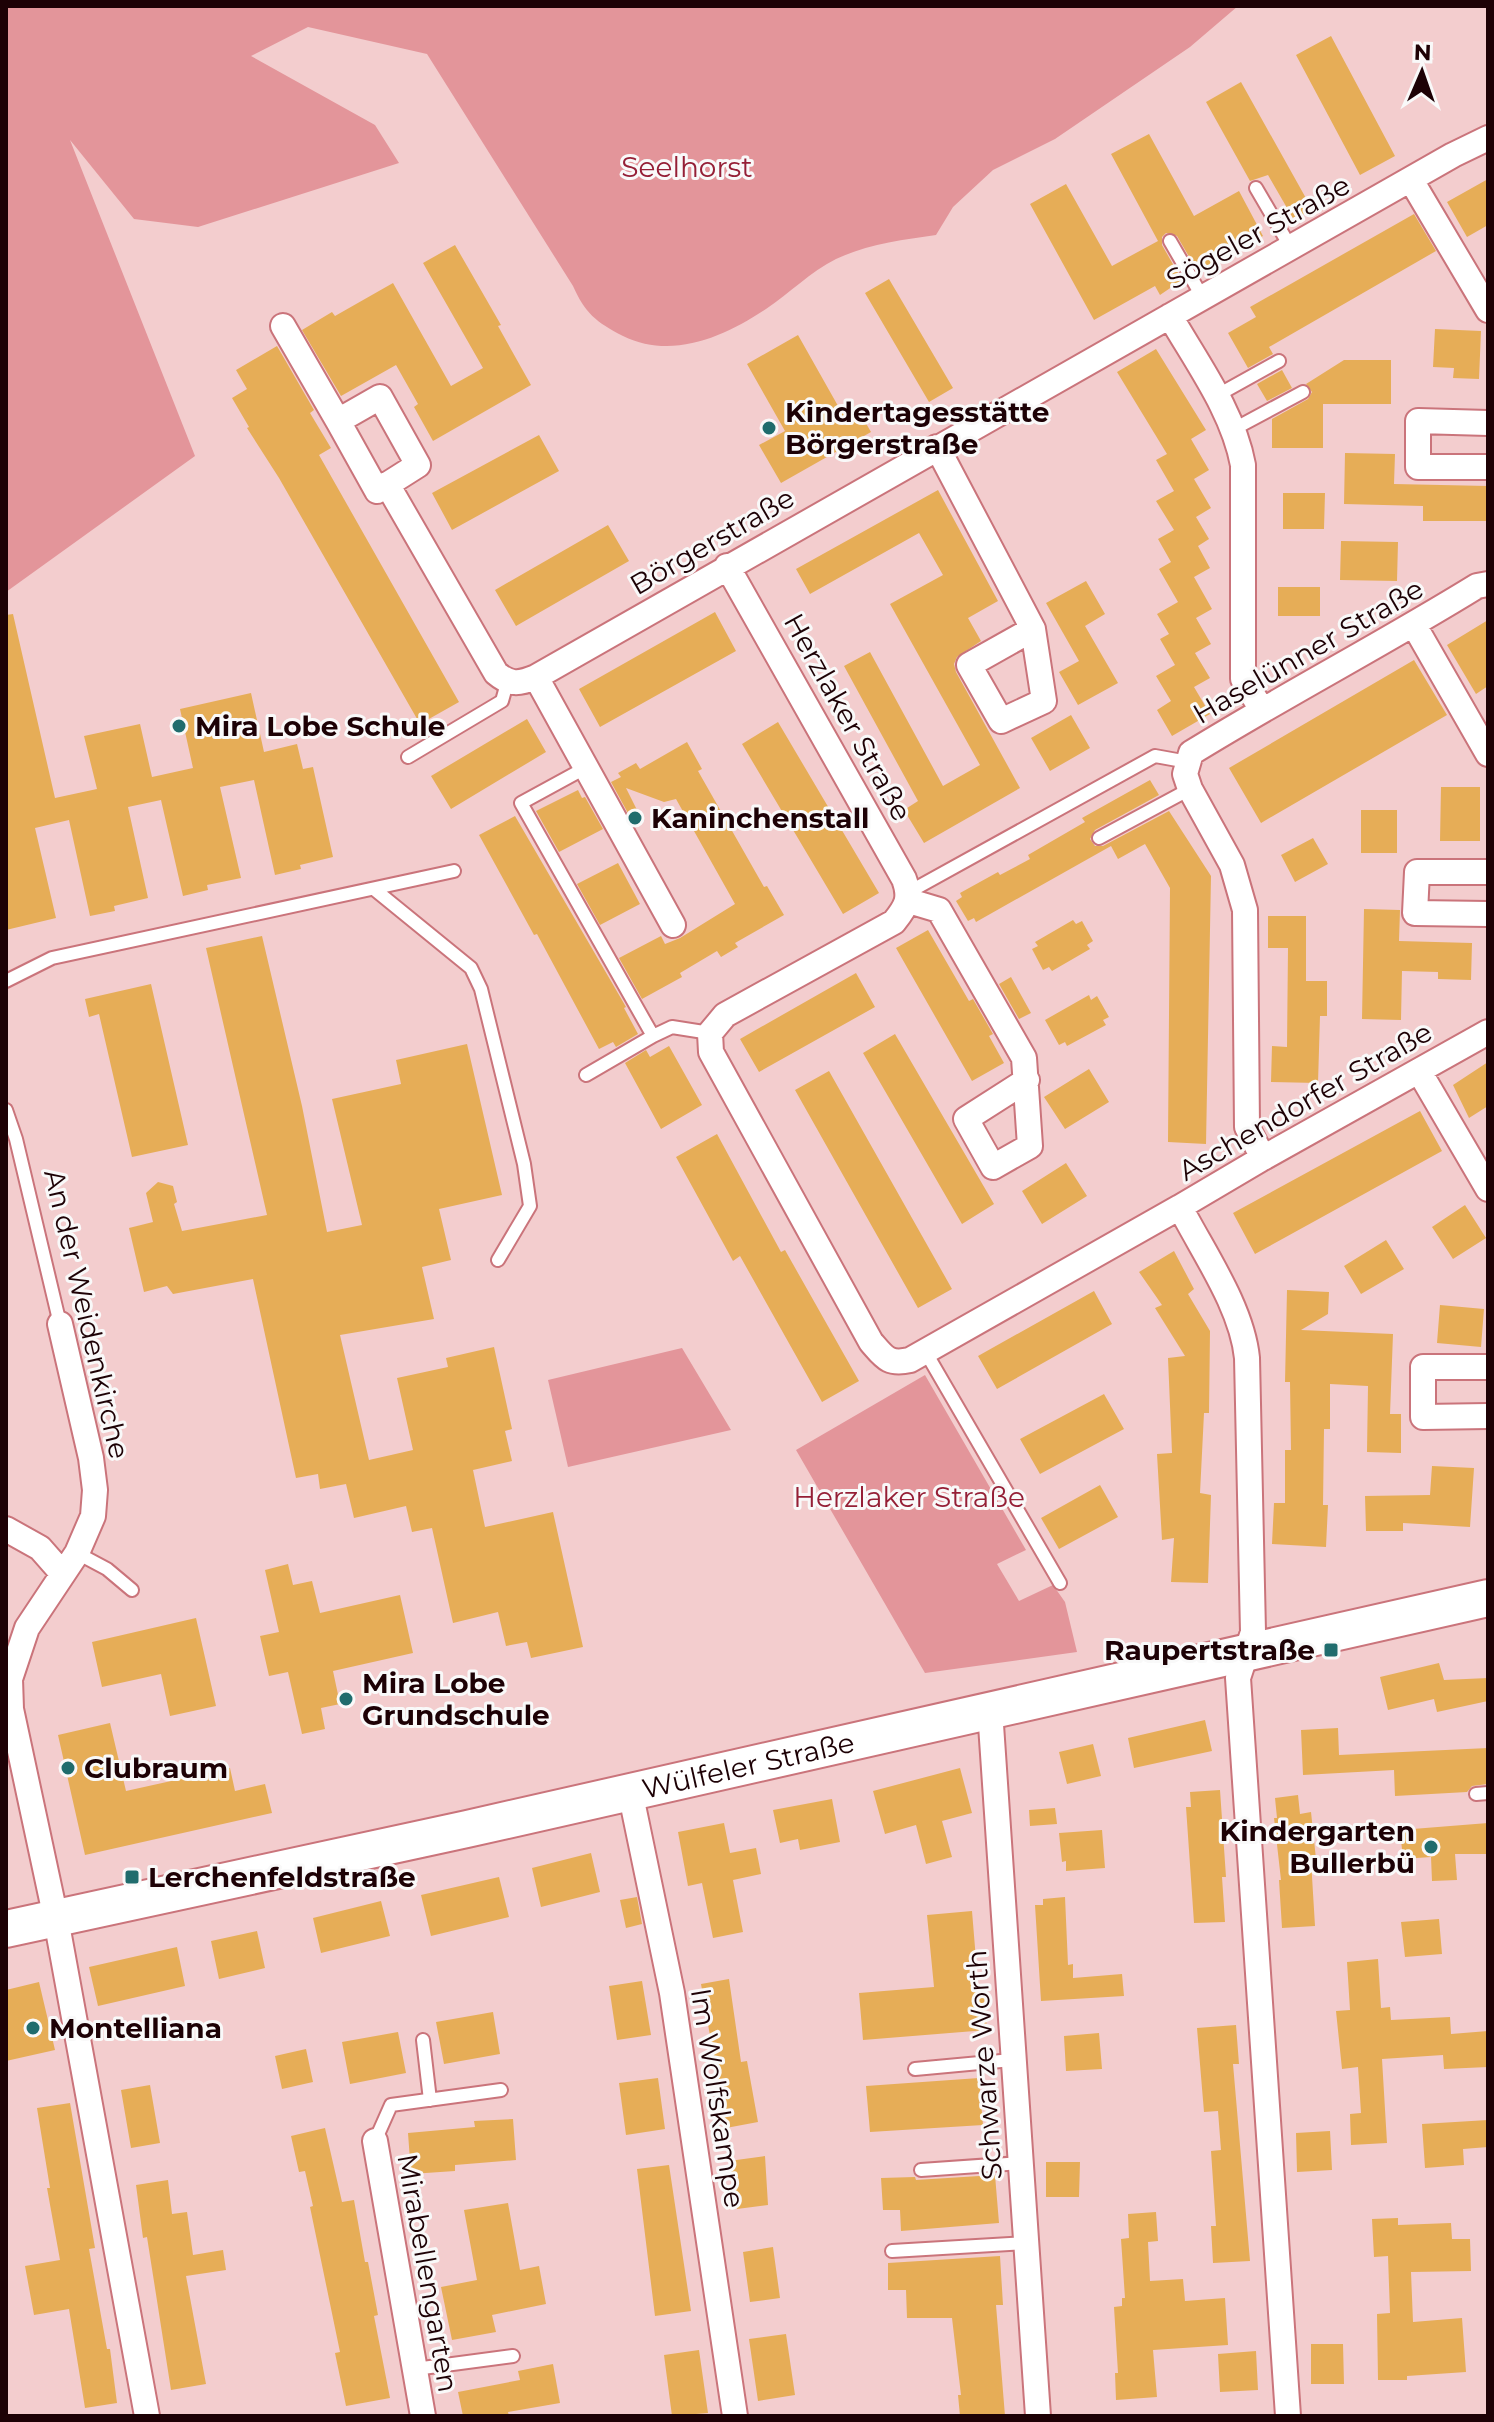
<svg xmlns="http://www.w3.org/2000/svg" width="1494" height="2422" font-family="Montserrat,sans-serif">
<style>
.green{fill:#e3959a}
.building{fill:#e6ad57}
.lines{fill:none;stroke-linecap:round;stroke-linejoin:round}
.lane-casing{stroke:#ca747b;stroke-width:16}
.street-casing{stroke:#ca747b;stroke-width:28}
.secondary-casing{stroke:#ca747b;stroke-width:40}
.lane{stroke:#fff;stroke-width:12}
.street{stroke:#fff;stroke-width:24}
.secondary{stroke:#fff;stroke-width:36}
.poi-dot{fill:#206c6d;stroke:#f9f9f9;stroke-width:3}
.labels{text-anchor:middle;stroke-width:6;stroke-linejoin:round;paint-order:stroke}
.park-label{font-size:28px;fill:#951f36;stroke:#f9f9f9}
.street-label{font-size:28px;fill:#1d0105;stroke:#f9f9f9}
.poi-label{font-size:28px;font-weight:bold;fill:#1d0105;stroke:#f9f9f9;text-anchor:start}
</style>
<rect width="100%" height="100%" fill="#f3cdce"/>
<path class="green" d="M6,6H1238L1190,47L1055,139L993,170L953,207L936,235C902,240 868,244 836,259C810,272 790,293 766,309C724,337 672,360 623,336C596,322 585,313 573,286L427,54L308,27L251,56L375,125L399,163L198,227L134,219L70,140L195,456L6,592Z
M682,1348L731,1430L568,1467L548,1380Z
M925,1375L1026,1550L997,1564L1019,1601L1053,1585L1065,1602L1077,1652L925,1673L796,1450Z"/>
<path class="building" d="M1331,36L1395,156L1360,175L1296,55Z
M1241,82L1312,209L1294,220L1268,175L1250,181L1206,102Z
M1149,134L1194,216L1239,191L1263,236L1198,272L1177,236L1166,233L1162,237V245L1182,280L1160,295L1155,286L1094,320L1030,204L1066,184L1112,266L1158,241L1111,154Z
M1488,179V225L1467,237L1447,202Z
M1414,214L1436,251L1269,347L1273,354L1248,368L1228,333L1256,317L1250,307Z
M455,245L501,325L498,326L531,385L433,441L414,407L418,404L396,365L341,396L302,330L332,312L335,316L393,283L451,386L483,368L423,263Z
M889,279L953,388L929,402L865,293Z
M1435,329L1481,331L1479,379L1453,378L1454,368L1433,367Z
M798,335L842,413L856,406L871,432L781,483L759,445L785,431L747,364Z
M277,346L314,410L310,413L331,448L319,455L459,702L420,724L279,478L247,428L249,427L232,398L247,389L236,370Z
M1156,349L1206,430L1191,439L1209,470L1194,479L1211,508L1196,517L1209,539L1198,546L1210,568L1194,577L1212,609L1196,618L1211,644L1195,653L1210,678L1194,687L1210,714L1172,736L1157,710L1171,701L1156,676L1175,665L1160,639L1169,634L1157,614L1178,602L1159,569L1171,562L1158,539L1174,530L1156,501L1174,491L1156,460L1167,454L1117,372Z
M1344,360H1391V404H1323V448H1272V419L1308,399L1312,392L1306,384Z
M1282,370L1292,388L1267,401L1257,384Z
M539,435L559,471L452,530L432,493Z
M1345,453L1395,454L1394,484L1488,486V521H1423V506L1344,504Z
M938,490L998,601L968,618L981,641L957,657L954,664L956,672L1020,788L924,843L904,810L918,801L844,666L870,652L943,786L980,765L890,604L943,575L919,533L810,594L796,569Z
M1283,493H1325L1324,529H1283Z
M608,525L629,561L516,626L495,590Z
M1341,541L1398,542L1397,581L1340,580Z
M1086,581L1105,614L1085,626L1118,683L1078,705L1059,672L1079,661L1046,603Z
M1278,587H1320V616H1278Z
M715,612L736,651L600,727L579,689Z
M13,614L55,798L97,789L84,736L140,724L152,777L193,768L180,709L251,693L264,752L297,744L303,769L313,767L333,857L300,865L301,869L275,875L254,780L220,787L241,878L207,885L208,890L183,896L161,800L128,807L148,898L114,906L115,911L90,916L69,820L35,828L56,918L6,930V615Z
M1488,620V686L1476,694L1447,645Z
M1414,660L1447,715L1261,823L1229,768Z
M1071,715L1090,748L1050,771L1031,738Z
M527,719L546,752L451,809L431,776Z
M778,722L879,893L843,914L742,744Z
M687,742L702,769L698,771L764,887L767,886L784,915L735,943L738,947L721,957L717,951L680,973L682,977L642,999L619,958L661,936L665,944L680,938L735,904L676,799L664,802L626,788L637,810L629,815L611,782L621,777L618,773L636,763L640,769Z
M1150,780L1159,795L1095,830L1090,839L1095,846H1103L1169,811L1211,876L1206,1144L1168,1142L1170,888L1145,844L1118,859L1111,846L976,922L974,918L968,921L956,901L962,897L960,893L998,872L1000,875L1030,859L1028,855L1085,822L1082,818Z
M1441,787H1480V841H1440Z
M578,790L582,798L585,797L603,829L559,852L536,811Z
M1361,810H1397V853H1361Z
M515,816L626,1007L624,1008L638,1034L616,1047L613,1042L599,1049L537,934L534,935L479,835Z
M1313,838L1328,864L1295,882L1281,855Z
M618,863L640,904L600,925L577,884Z
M1364,909L1400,910L1399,941L1472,943L1471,980L1438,979V972L1402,971L1401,1020L1362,1019Z
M1268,916H1306V981H1327V1016H1320L1318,1083L1271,1082L1272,1046L1287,1047L1288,948H1268Z
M1073,920L1076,924L1082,921L1093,941L1087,945L1090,949L1052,971L1049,967L1043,970L1032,949L1038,946L1035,942Z
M928,930L969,1001L973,999L993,1034L989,1036L1004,1063L972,1081L896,948Z
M262,936L302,1106L327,1232L362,1225L332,1099L401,1084L396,1060L467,1044L502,1195L439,1209L451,1260L422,1267L434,1319L340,1335L369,1460L413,1450L397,1378L448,1367L446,1358L494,1347L512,1429L505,1431L512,1461L473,1470L485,1527L553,1512L583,1647L531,1658L527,1642L506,1646L498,1612L453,1623L432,1528L412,1532L406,1506L354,1518L346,1484L320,1489L318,1474L296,1478L253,1279L173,1294L167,1286L144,1292L129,1228L153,1222L146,1193L158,1182L173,1186L177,1202L174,1204L182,1231L267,1215L206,948Z
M856,973L875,1007L759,1072L740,1039Z
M1011,977L1031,1013L1019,1019L999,984Z
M151,984L188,1145L132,1157L99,1014L89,1017L85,999Z
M1089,995L1091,1000L1097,996L1109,1017L1103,1020L1106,1025L1067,1046L1065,1042L1059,1045L1045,1020Z
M895,1034L994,1204L962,1224L863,1053Z
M669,1046L702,1105L661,1129L625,1063L646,1050L650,1057Z
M1488,1062V1106L1469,1118L1453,1085Z
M1089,1069L1109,1102L1065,1129L1044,1097Z
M829,1071L952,1289L918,1308L795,1090Z
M1420,1111L1442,1151L1255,1254L1233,1213Z
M717,1134L781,1252L785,1250L859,1381L822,1402L740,1256L733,1261L676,1157Z
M1066,1163L1087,1196L1042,1224L1022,1191Z
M1465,1205L1486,1238L1453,1259L1432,1227Z
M1386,1240L1404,1269L1361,1294L1344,1266Z
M1174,1251L1194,1289L1188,1294L1210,1331L1209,1413H1204L1200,1493L1211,1495L1208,1583L1171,1582L1174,1538L1162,1540L1157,1454L1172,1453L1168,1358L1185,1356L1155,1308L1162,1305L1139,1272Z
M1287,1290L1329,1292L1328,1314L1301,1330L1393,1334L1390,1414H1401V1453L1367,1452L1368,1386L1330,1384V1429H1324L1323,1505H1328L1326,1547L1272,1544L1274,1503H1285V1450H1291L1290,1382H1285Z
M1094,1291L1112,1324L997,1389L978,1356Z
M1440,1305L1484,1309L1481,1347L1437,1343Z
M1104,1394L1124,1429L1040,1474L1020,1439Z
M1432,1466L1474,1468L1470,1527L1403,1523V1531H1366L1365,1496L1430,1495Z
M1100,1485L1118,1517L1059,1549L1041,1518Z
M288,1564L293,1585L312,1581L320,1613L400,1595L413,1653L333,1671L340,1704L321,1708L325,1729L302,1734L288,1672L269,1676L260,1636L279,1632L265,1570Z
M196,1618L216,1706L170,1716L161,1674L102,1687L92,1642Z
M1439,1663L1444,1680L1488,1678V1701L1437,1712L1434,1699L1388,1710L1380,1677Z
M1205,1720L1212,1751L1134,1768L1128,1738Z
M110,1723L126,1791L230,1768L235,1791L265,1784L272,1813L85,1855L58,1735Z
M1338,1728L1339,1755L1488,1748V1784L1472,1786L1467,1792L1395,1796L1394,1770L1303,1775L1301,1730Z
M1093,1744L1101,1776L1067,1784L1059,1752Z
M960,1768L972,1813L942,1821L952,1857L926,1864L916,1825L885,1834L873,1791Z
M1220,1790L1226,1877H1222L1225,1922L1194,1923L1186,1807H1191L1190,1792Z
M1298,1795L1300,1814L1311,1812L1316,1859L1311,1860L1315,1926L1282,1928L1279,1880H1281L1274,1818H1277L1275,1798Z
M832,1799L840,1842L800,1850L798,1839L780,1843L773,1810Z
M1055,1808L1057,1824L1030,1826L1029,1810Z
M724,1823L730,1853L756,1848L761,1874L733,1880L743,1932L713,1938L702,1883L688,1886L678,1832Z
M1488,1823V1854H1455L1457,1880L1432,1881L1431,1857L1403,1859L1400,1830Z
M1102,1830L1105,1868L1066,1871V1861L1062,1862L1059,1833Z
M591,1853L600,1892L541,1907L532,1868Z
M499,1877L509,1917L431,1936L421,1895Z
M637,1897L642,1924L626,1928L620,1900Z
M1065,1897L1068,1965L1073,1964V1978L1122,1974L1124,1996L1041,2001L1035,1905H1043V1899Z
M381,1901L390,1936L321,1953L313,1918Z
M972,1911L978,1984H983L987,2030L863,2040L859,1993L934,1987L927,1915Z
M1439,1919L1442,1954L1405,1957L1401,1922Z
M257,1931L265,1968L219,1979L211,1941Z
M177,1947L185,1986L98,2006L89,1967Z
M1378,1959L1381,2008L1390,2007L1391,2020L1450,2017L1451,2034L1488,2031V2067L1444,2069L1443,2055L1382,2059L1387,2143L1351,2145L1350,2114L1361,2113L1358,2067L1342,2069L1336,2011L1350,2010L1347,1962Z
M729,1979L741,2062L747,2061L758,2122L726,2128L701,1984Z
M642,1981L651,2035L617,2040L609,1986Z
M39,1982L55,2050L6,2061V1990Z
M493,2012L500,2054L444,2064L436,2022Z
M1236,2025L1239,2064H1233L1250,2261L1213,2263L1211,2226H1216L1211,2151L1221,2150L1218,2111L1204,2112L1197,2028Z
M398,2032L406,2073L350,2084L342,2042Z
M1099,2033L1102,2069L1066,2071L1064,2036Z
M306,2049L313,2082L282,2089L275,2056Z
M658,2078L665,2129L626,2135L619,2083Z
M979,2078L983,2125L870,2132L866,2086Z
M150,2085L160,2143L131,2148L121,2090Z
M70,2103L95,2248L89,2249L107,2349H110L117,2403L85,2408L69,2309L34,2315L25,2266L60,2260L47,2188H50L37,2108Z
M513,2119L516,2160L455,2165V2171L411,2174L408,2133L475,2127L474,2121Z
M1488,2120V2147L1463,2149L1464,2165L1425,2168L1422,2124Z
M325,2128L342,2202L354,2200L365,2262H368L378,2315L374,2316L390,2398L346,2406L335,2353L340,2352L310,2207L313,2206L305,2171L299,2172L291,2136Z
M1330,2131L1332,2170L1297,2172L1296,2133Z
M765,2156L768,2205L737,2209L729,2161Z
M1046,2162H1080L1079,2197H1046Z
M669,2165L691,2311L655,2316L637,2169Z
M995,2175L999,2223L901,2231L900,2210H883L881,2178L915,2177L916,2180Z
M168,2180L172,2214L187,2212L193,2255L223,2250L226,2270L186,2276L206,2384L171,2390L147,2237L143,2238L136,2185Z
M508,2203L520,2270L539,2266L546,2304L492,2315L496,2332L452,2340L441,2287L477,2280L464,2210Z
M1156,2212L1158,2241L1148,2242L1150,2281L1183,2279L1185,2301L1225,2298L1228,2345L1153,2350L1157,2397L1116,2400L1115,2373H1118L1114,2307L1122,2306V2298H1125L1121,2239L1129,2238L1128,2214Z
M1398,2218V2225L1451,2223L1452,2239H1470L1471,2271L1411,2272L1413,2322L1462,2318L1466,2372L1407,2376V2380H1378L1377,2314L1390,2313L1388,2256L1374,2257L1372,2219Z
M773,2247L780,2298L750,2302L743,2252Z
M1000,2256L1003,2305H996L1005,2416H960L958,2395H961L952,2318H907L906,2290H888V2263Z
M786,2334L795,2395L758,2401L749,2339Z
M1311,2344H1343L1344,2384H1311Z
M699,2350L708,2413L672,2416L664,2355Z
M1256,2351L1258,2390L1220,2392L1218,2354Z
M553,2364L560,2403L508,2412L509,2416H463L458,2392L520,2380L518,2371Z"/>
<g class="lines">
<g class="lane-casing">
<path id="lane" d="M1256,188L1291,248
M1170,241L1203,298
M1216,396L1279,361
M1234,429L1303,392
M408,757L502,701L507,683
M587,767L521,803L653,1036L672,1027L710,1033
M1099,838L1190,789
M374,889L471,968L481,989L524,1164L530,1206L498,1260
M909,892L1155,756L1188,762
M6,981L52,958L454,871
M586,1075L653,1036
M6,1110L16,1139L60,1324
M925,1351L1060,1583
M77,1553L107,1569L132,1590
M1476,1794L1488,1793
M423,2040L430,2100
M915,2069L1012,2060
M375,2141L391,2105L501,2090
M921,2170L1020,2163
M892,2251L1027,2243
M415,2369L513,2356"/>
</g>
<g class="street-casing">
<path id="street" d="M1411,180L1488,310
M1170,316C1197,363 1233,411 1243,465V679L1262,710
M283,326L338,421
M380,397L418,465L377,491L338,421Z
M1488,423L1418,421V467H1488
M937,447L1033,629L1044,701L1001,721L969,665L1033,629
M387,484L496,673C510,685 519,684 536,677L1453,155L1488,138
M727,566L904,879C911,898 907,906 894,922L725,1015L710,1033L711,1052L871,1342C884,1357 888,1365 910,1360L1180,1207
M1414,625L1488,754
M536,677L673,925
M1488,872H1417L1415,913L1488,914
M909,901L939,910L1024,1058L1030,1146L993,1167L966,1119L1027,1080
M1419,1071L1488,1189
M1263,1158L1247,1127L1245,910L1232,865L1190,789L1185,774L1191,753C1285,695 1383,644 1477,586L1488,584
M60,1324L91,1458L95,1490L93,1516L77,1553L27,1628L10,1679L11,1709L56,1919L147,2416
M1488,1367H1423V1417L1488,1416
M6,1529L40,1548L62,1573
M990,1710L1038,2416
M630,1791L672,1993L735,2416
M375,2141L423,2416
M1288,2416L1238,1678L1253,1632L1247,1358C1242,1307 1203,1252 1180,1207L1263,1158L1488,1032"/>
</g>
<g class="secondary-casing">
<g id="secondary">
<path id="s1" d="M6,1929L467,1829L1488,1598"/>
</g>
</g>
<use href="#lane" class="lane"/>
<use href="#street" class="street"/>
<use href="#secondary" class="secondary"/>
</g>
<g class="poi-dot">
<circle cx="769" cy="428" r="8"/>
<circle cx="179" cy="726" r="8"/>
<circle cx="635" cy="818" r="8"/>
<rect x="1323" y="1642" width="16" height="16" rx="4"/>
<circle cx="346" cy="1699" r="8"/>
<circle cx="68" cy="1768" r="8"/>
<circle cx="1431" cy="1847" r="8"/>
<rect x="124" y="1869" width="16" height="16" rx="4"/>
<circle cx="33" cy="2028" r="8"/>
</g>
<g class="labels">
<g class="park-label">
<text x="687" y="177">Seelhorst</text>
<text x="909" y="1507">Herzlaker Straße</text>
</g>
<g class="street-label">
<text transform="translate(1258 232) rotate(-29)" y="10">Sögeler Straße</text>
<text transform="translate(712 541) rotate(-30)" y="10">Börgerstraße</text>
<text transform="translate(1308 651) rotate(-30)" y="10">Haselünner Straße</text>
<text transform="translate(848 717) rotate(61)" y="10">Herzlaker Straße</text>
<text transform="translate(1305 1101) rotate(-30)" y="10">Aschendorfer Straße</text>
<text transform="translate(87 1314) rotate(77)" y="10">An der Weidenkirche</text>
<text dy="10" stroke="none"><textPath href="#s1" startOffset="760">Wülfeler Straße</textPath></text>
<text transform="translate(984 2065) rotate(-94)" y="10">Schwarze Worth</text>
<text transform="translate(718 2098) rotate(81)" y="10">Im Wolfskampe</text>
<text transform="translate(428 2273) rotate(80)" y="10">Mirabellengarten</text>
</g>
<g class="poi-label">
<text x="785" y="422">Kindertagesstätte<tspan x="785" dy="32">Börgerstraße</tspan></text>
<text x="195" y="736">Mira Lobe Schule</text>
<text x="651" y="828">Kaninchenstall</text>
<text x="1315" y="1660" text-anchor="end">Raupertstraße</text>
<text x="362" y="1693">Mira Lobe<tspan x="362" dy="32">Grundschule</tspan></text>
<text x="84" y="1778">Clubraum</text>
<text x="1415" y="1841" text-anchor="end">Kindergarten<tspan x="1415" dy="32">Bullerbü</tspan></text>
<text x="148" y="1887">Lerchenfeldstraße</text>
<text x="49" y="2038">Montelliana</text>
</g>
</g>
<rect width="1494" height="2422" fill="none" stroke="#1d0105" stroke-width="16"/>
<g transform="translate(1422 72) rotate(2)" stroke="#f9f9f9" stroke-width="6" paint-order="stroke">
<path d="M0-6L14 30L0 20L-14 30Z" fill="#1d0105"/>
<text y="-12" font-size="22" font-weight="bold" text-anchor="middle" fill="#1d0105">N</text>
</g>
</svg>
